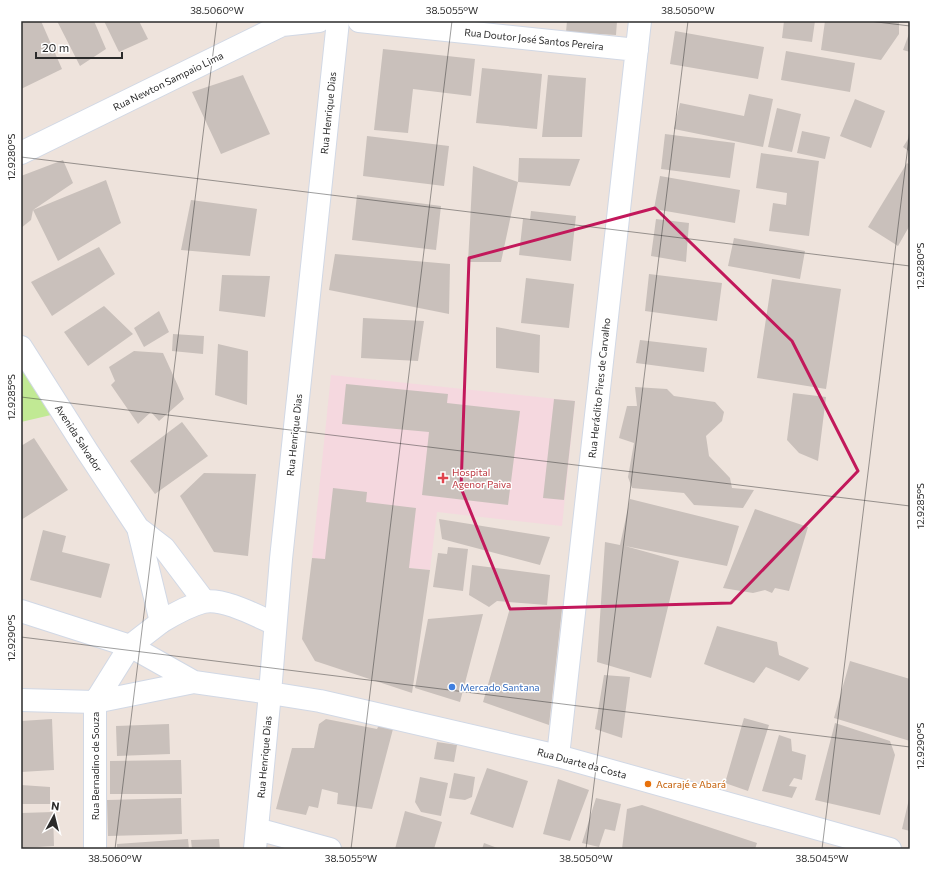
<svg xmlns="http://www.w3.org/2000/svg" width="931" height="870" font-family="Commissioner,sans-serif">
<style>
.medical{fill:#f5d8df}
.green{fill:#c1e994}
.building{fill:#c9c0bb}
.lines{fill:none;stroke-linecap:round;stroke-linejoin:round}
.minor-casing{stroke:#d1d8e5;stroke-width:24}
.tertiary-casing{stroke:#d1d8e5;stroke-width:24}
.minor{stroke:#fff;stroke-width:22}
.tertiary{stroke:#fff;stroke-width:22}
.marked{fill:none;stroke:#c2185b;stroke-width:3;stroke-linejoin:round}
.ticks{fill:none;stroke:#2b2b2b;stroke-width:1;stroke-opacity:0.45}
.health-dot{fill:#e0444e;stroke:#fff;stroke-width:1.5}
.shop-dot{fill:#3f7fe0;stroke:#fff;stroke-width:1.5}
.food-dot{fill:#e8710a;stroke:#fff;stroke-width:1.5}
.labels{text-anchor:middle;stroke-width:3;stroke-linejoin:round;paint-order:stroke}
.street-label{font-size:10px;fill:#2b2b2b;stroke:#fff}
.health-label{font-size:10px;fill:#be3a42;stroke:#fff;text-anchor:start}
.shop-label{font-size:10px;fill:#366cbe;stroke:#fff;text-anchor:start}
.food-label{font-size:10px;fill:#c56008;stroke:#fff;text-anchor:start}
.neatline{fill:none;stroke:#2b2b2b;stroke-width:1.5}
.ticks-label{font-size:10px;text-anchor:middle;fill:#2b2b2b}
</style>
<rect width="100%" height="100%" fill="#eee3dc"/>
<path class="medical" d="M331,375L575,401L562,526L437,512L430,570L312,558Z"/>
<path class="green" d="M21,359L51,415L21,422Z"/>
<path class="building" d="M21,21H41L62,69L21,89Z
M57,21H94L106,49L80,66Z
M104,21H139L148,39L119,52Z
M567,21H617L616,35L566,32Z
M784,21H815L812,42L782,38Z
M825,21H899V34L881,60L821,50Z
M675,31L764,47L758,79L670,64Z
M910,31V52L903,50Z
M383,49L475,59L471,96L413,89L408,133L374,130Z
M786,51L855,63L850,92L781,80Z
M482,68L542,74L537,129L476,123Z
M243,75L270,134L221,154L192,92Z
M548,75L586,78L582,137H542Z
M749,94L773,99L763,147L674,129L680,103L744,116Z
M855,99L885,111L871,148L840,136Z
M777,108L801,114L792,152L768,147Z
M802,131L830,137L825,159L797,153Z
M665,134L735,143L730,178L661,169Z
M367,136L449,146L444,186L363,176Z
M910,136V152L903,147Z
M761,153L819,161L809,236L769,231L773,203L786,205L787,193L756,188Z
M519,158L580,159L570,186L518,182Z
M63,160L73,183L33,210L106,180L121,223L58,261L33,210L31,220L21,228V176Z
M907,163L910,165V225L898,246L868,227Z
M473,166L518,182L501,262H468Z
M660,176L740,190L735,223L654,209Z
M357,195L441,206L436,250L352,240Z
M191,200L257,209L250,256L181,250Z
M531,211L576,216L571,261L519,255L523,219L530,220Z
M656,219L689,223L686,262L651,256Z
M734,238L805,251L800,279L728,266Z
M99,247L115,274L52,316L31,282Z
M335,254L450,264L449,314L329,290Z
M649,274L722,283L717,321L645,311Z
M222,275L270,276L265,317L219,311Z
M526,278L574,284L569,328L521,323Z
M772,279L841,289L826,389L757,378Z
M104,306L133,334L88,366L64,332Z
M159,311L169,332L144,347L134,328Z
M363,318L424,321L418,361L361,358Z
M496,327L540,335L539,373L496,368Z
M173,334L204,336L203,354L172,351Z
M640,340L707,348L704,372L636,363Z
M218,344L248,351L247,405L215,395Z
M134,351L163,353L184,399L159,421L151,412L138,424L111,385L115,381L109,367Z
M346,384L448,394L447,403L520,411L508,505L422,495L429,432L342,424Z
M635,387L667,389L674,396L715,402L724,412L722,421L706,436L709,456L730,478L732,488L754,490L743,508L694,505L684,493L632,488L628,477L634,443L619,438L627,406H637Z
M793,393L826,397L818,461L799,453L787,440Z
M554,399L575,401L564,500L543,498Z
M182,422L208,456L155,494L130,461Z
M34,438L68,490L21,520V446Z
M204,473L256,474L248,556L214,552L180,496Z
M333,488L367,492L366,502L416,508L409,568L430,570L412,693L315,661L302,639L312,558L325,559Z
M630,499L739,526L727,566L625,546L679,561L651,678L597,662L605,542L620,545Z
M755,509L808,527L789,591L775,588L772,593L765,590L753,593L723,588Z
M439,519L550,537L540,565L442,539Z
M43,530L66,536L62,552L110,564L101,598L30,580Z
M448,547L468,549L463,591L433,587L438,553L447,554Z
M472,565L550,575L547,605L497,601L489,607L469,595Z
M510,608L562,609L549,725L483,702Z
M483,614L460,702L415,688L428,619Z
M717,626L777,642L779,655L809,668L799,681L766,667L754,683L704,664Z
M850,661L910,679V741L834,718Z
M604,675L630,677L622,738L595,729Z
M744,718L769,725L748,791L725,783Z
M52,719L54,770L21,772V721Z
M326,719L377,729L379,725L393,729L372,809L337,804L338,793L322,789L318,808L309,806L306,815L276,809L292,748H314L319,724Z
M835,723L890,741L895,755L880,815L815,800Z
M169,724L170,754L117,756L116,726Z
M779,735L791,739L792,751L806,755L802,780L794,778L789,786L797,787L792,798L762,791Z
M437,742L457,745L454,762L434,759Z
M181,760L182,794H110V761Z
M487,768L528,781L513,828L470,814Z
M454,773L475,777L472,797L465,800L449,798Z
M420,777L448,783L441,816L421,812L415,802Z
M558,779L589,790L570,841L543,834Z
M21,785L50,787V804H21Z
M181,798L182,834L108,836L107,800Z
M596,798L621,804L615,831L605,829L599,847L582,843Z
M909,799H910V831L902,829Z
M642,805L757,843L755,849H622L627,809Z
M405,811L442,822L434,849H395Z
M53,812L54,846L21,848V813Z
M188,839L189,849H117V844Z
M219,839L220,849H192L191,840Z
M484,843L500,849H482Z"/>
<g class="lines">
<g class="minor-casing">
<path id="minor" d="M359,21L637,50
M21,153L282,25L319,21
M21,611L130,646L161,622
M21,700L95,702L194,682L270,693L255,849
M558,756L640,21
M257,829L330,849
M95,849V702L130,646L194,682"/>
</g>
<g class="tertiary-casing">
<path id="tertiary" d="M338,21L281,559L270,693L320,701L558,756L890,849
M21,347L87,451L138,528L164,548L204,601
M138,528L161,622C174,614 188,606 203,602C222,597 257,616 275,624"/>
</g>
<use href="#minor" class="minor"/>
<use href="#tertiary" class="tertiary"/>
</g>
<path class="marked" d="M655,208L792,341L858,471L731,603L510,609L461,488L469,258Z"/>
<path class="ticks" d="M869,21L910,26M21,157L910,266M21,397L910,506M21,637L910,747M115,849L217,21M351,849L452,21M586,849L688,21M822,849L910,129"/>
<path class="health-dot" d="M441 472h4v4h4v4h-4v4h-4v-4h-4v-4h4z"/>
<circle class="shop-dot" cx="452" cy="687" r="4"/>
<circle class="food-dot" cx="648" cy="784" r="4"/>
<g class="labels">
<g class="street-label">
<text transform="translate(534 39) rotate(6)" y="4">Rua Doutor José Santos Pereira</text>
<text transform="translate(168 81) rotate(-26)" y="4">Rua Newton Sampaio Lima</text>
<text transform="translate(328 113) rotate(-84)" y="4">Rua Henrique Dias</text>
<text transform="translate(599 388) rotate(-84)" y="4">Rua Heráclito Pires de Carvalho</text>
<text transform="translate(294 435) rotate(-84)" y="4">Rua Henrique Dias</text>
<text transform="translate(79 438) rotate(57)" y="4">Avenida Salvador</text>
<text transform="translate(264 757) rotate(-85)" y="4">Rua Henrique Dias</text>
<text transform="translate(582 763) rotate(15)" y="4">Rua Duarte da Costa</text>
<text transform="translate(95 766) rotate(-90)" y="4">Rua Bernadino de Souza</text>
</g>
<g class="health-label">
<text x="452" y="476">Hospital<tspan x="452" dy="12">Agenor Paiva</tspan></text>
</g>
<g class="shop-label">
<text x="460" y="691">Mercado Santana</text>
</g>
<g class="food-label">
<text x="656" y="788">Acarajé e Abará</text>
</g>
</g>
<rect width="931" height="870" fill="none" stroke="#ffffff" stroke-width="44"/>
<g transform="translate(54 816) rotate(7)" stroke="#ffffff" stroke-width="3" paint-order="stroke">
<path d="M0-3L7 15L0 10L-7 15Z" fill="#2b2b2b"/>
<text y="-6" font-size="11" font-weight="bold" text-anchor="middle" fill="#2b2b2b">N</text>
</g>
<path d="M36 52v6h86v-6" fill="none" stroke="#2b2b2b" stroke-width="2"/>
<text x="42" y="52" font-size="12" fill="#2b2b2b" stroke="#ffffff" stroke-width="3" paint-order="stroke">20 m</text>
<rect x="22" y="22" width="887" height="826" class="neatline"/>
<g class="ticks-label">
<text x="217" y="14">38.5060°W</text>
<text x="452" y="14">38.5055°W</text>
<text x="688" y="14">38.5050°W</text>
<text transform="translate(11 157) rotate(-90)" y="4">12.9280°S</text>
<text transform="translate(920 266) rotate(-90)" y="4">12.9280°S</text>
<text transform="translate(11 397) rotate(-90)" y="4">12.9285°S</text>
<text transform="translate(920 506) rotate(-90)" y="4">12.9285°S</text>
<text transform="translate(11 638) rotate(-90)" y="4">12.9290°S</text>
<text transform="translate(920 746) rotate(-90)" y="4">12.9290°S</text>
<text x="115" y="862">38.5060°W</text>
<text x="351" y="862">38.5055°W</text>
<text x="586" y="862">38.5050°W</text>
<text x="822" y="862">38.5045°W</text>
</g>
</svg>
